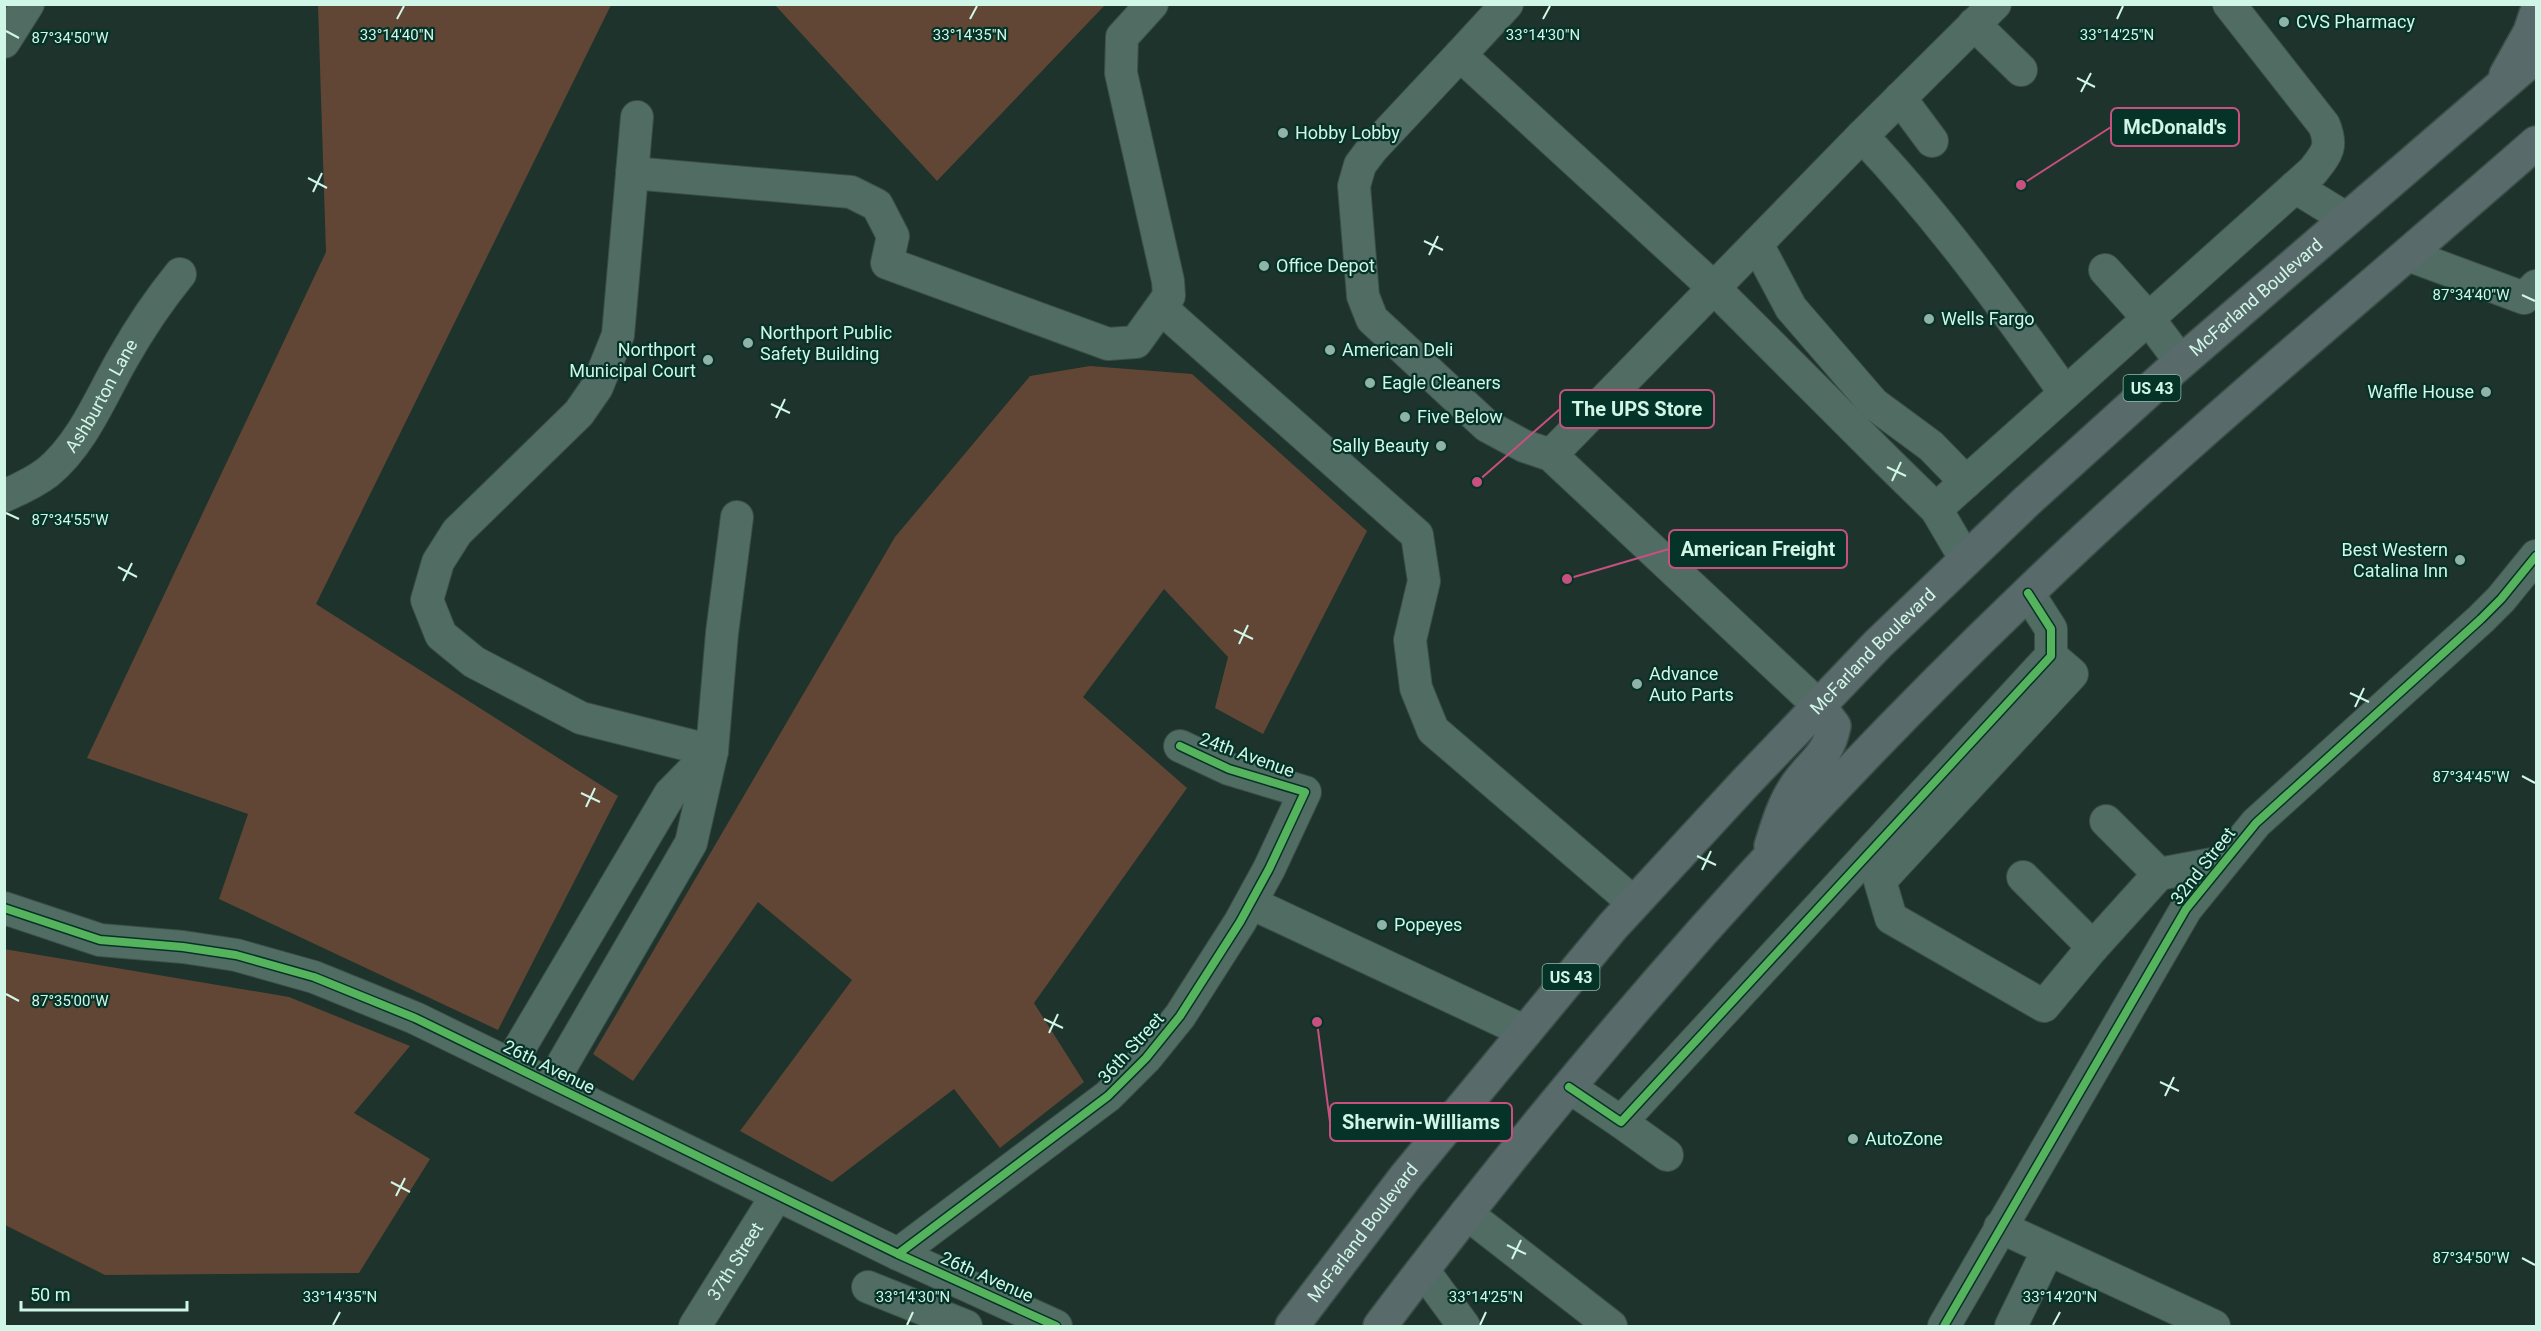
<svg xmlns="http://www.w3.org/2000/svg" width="2541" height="1331" font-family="Roboto,sans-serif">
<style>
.green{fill:#614635}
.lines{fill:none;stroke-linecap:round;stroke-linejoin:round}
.minor-casing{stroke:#3b4f48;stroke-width:34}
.highway-casing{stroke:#3b4f48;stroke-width:36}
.minor{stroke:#516c63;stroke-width:32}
.highway{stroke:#586a6a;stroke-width:33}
.cycleway-casing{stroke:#063327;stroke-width:11}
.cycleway{stroke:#56b35d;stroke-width:8}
.ticks{fill:none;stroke:#d0f6e7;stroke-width:2}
.poi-dot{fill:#91b2a6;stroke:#063327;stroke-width:2}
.labels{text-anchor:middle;stroke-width:4.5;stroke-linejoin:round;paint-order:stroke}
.shield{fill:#063327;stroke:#93bcad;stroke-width:1.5}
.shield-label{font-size:16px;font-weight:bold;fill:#d0f6e7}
.poi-label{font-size:18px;fill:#d0f6e7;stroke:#063327;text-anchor:start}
.street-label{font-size:18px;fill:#d0f6e7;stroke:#063327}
.ticks-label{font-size:15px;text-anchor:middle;fill:#d0f6e7;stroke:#063327;stroke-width:4.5;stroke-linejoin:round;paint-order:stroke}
.leader{fill:none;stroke:#c6507e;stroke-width:2}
.callout-dot{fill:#c6507e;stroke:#063327;stroke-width:2}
.callout{fill:#063327;stroke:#c6507e;stroke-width:2}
.callout-label{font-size:20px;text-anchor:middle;font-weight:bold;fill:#d0f6e7}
</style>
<rect width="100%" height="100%" fill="#1d332c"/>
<path class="green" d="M318,5H611L316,604L618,796L498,1030L219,899L248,814L87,758L326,252Z
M775,5H1105L937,181Z
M1090,366L1192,374L1367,531L1263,734L1215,708L1228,657L1164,589L1083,697L1187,788L1034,1003L1084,1082L1000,1148L954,1089L832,1182L740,1131L852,980L758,902L633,1081L593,1054L895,537L1030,376Z
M4,949L289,997L410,1046L354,1113L430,1159L359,1273L105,1275L5,1225Z"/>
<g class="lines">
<g class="minor-casing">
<g id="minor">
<path d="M1507,4L1460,55L1714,288L1887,461L1936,509L1966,560"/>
<path d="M1974,24L2021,70"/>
<path d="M4,42L28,4"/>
<path d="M1460,55L1372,149L1360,165L1354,186L1363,296L1372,319L1487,426L1524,446L1551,455L1819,706"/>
<path d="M1900,98L1932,141"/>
<path d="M637,117L618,335L597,387L579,413L457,532L438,562L427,600L441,635L474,662L581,718L712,751L722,633L737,517"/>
<path d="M1862,136C1937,215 2002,304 2065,393"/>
<path d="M632,173L851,192L877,205L893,236L887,263L1108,344L1136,342L1169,296L1168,281L1121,73L1122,37L1152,4"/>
<path d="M2295,187L2347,219"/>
<path d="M1757,244L1791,308L1874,404L1931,446L1966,482"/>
<path d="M2408,255L2524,298L2536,286"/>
<path d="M2105,270L2148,318L2181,362"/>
<path d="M1161,308L1417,535L1424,581L1410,640L1416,688L1433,730L1634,903"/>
<path d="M1551,455L1862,136L1995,4"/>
<path id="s1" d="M4,496C20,489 35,482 48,472C83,443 101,396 123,358C140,328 158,301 180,274"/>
<path d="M1936,509L2313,171C2327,153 2333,147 2324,125L2229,4"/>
<path d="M2159,874L2223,862"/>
<path d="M2023,877L2093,947L2044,1006L1891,918L1880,881L2072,674L2051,656"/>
<path d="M1251,903L1526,1032"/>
<path d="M4,908L100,940L183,947L236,955L314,977L415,1018L898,1254L1056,1326"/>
<path d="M2093,947L2159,874L2106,821"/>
<path d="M510,1064L670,794L712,751L691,843L551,1084"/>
<path d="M1569,1087L1621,1122L2051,656V629L2028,593"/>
<path d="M1621,1122L1667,1155"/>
<path d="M1466,1213L1611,1326"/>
<path d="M2000,1227L2214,1326"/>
<path d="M898,1254L1108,1096L1146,1058L1180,1016L1240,922L1269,869L1305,792L1229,769L1180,746"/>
<path d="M1423,1270L1464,1326"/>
<path d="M868,1287L966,1326"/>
<path id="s2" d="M695,1326L777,1195"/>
<path d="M1944,1326L2186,909L2256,823L2481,619L2501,599L2536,556"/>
<path d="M2011,1326L2048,1250"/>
</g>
</g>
<g class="highway-casing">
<g id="highway">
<path d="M2506,75L2530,32L2536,14"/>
<path d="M1771,846C1777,827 1783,806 1794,789C1810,763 1827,760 1834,726L1819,706"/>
<path id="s3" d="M1292,1326L1406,1176L1613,926L1746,782L1878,644L2027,501L2166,375L2536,56"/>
<path d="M1380,1326C1577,1064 1794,817 2031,590C2193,434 2367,291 2536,143"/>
</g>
</g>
<use href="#minor" class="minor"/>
<use href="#highway" class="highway"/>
<g class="cycleway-casing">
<path id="cycleway" d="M4,908L100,940L183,947L236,955L314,977L415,1018L898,1254L1056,1326
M1569,1087L1621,1122L2051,656V629L2028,593
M898,1254L1108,1096L1146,1058L1180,1016L1240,922L1269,869L1305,792L1229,769L1180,746
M1944,1326L2186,909L2256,823L2481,619L2501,599L2536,556"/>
</g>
<use href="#cycleway" class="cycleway"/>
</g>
<path class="ticks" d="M397,19L404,6M970,19L977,6M1543,19L1550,6M2117,19L2123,6M6,31L19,38M2077,78L2095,87M2081,92L2091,73M308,178L327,188M313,192L322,173M1424,241L1443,250M1429,255L1438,236M2522,295L2535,301M771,404L790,413M776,418L785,399M1887,467L1906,476M1892,481L1901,462M6,513L19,519M118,567L137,577M123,581L132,563M1234,630L1253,639M1239,644L1248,625M2350,693L2369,702M2355,707L2364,688M2522,776L2535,783M581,793L600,802M586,807L595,788M1697,856L1716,865M1702,870L1711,851M6,994L19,1001M1044,1019L1063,1028M1049,1033L1058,1014M2160,1082L2179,1091M2165,1096L2174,1077M391,1182L410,1192M396,1196L405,1178M1507,1245L1526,1254M2522,1258L2535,1265M1512,1259L1521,1240M333,1325L340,1312M907,1325L913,1312M1480,1325L1486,1312M2053,1325L2060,1312"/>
<g class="poi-dot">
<circle cx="2284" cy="22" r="6"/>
<circle cx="1283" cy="133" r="6"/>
<circle cx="1264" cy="266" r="6"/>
<circle cx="1929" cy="319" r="6"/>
<circle cx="748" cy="343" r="6"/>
<circle cx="1330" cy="350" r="6"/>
<circle cx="708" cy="360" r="6"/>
<circle cx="1370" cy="383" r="6"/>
<circle cx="2486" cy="392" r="6"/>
<circle cx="1405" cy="417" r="6"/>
<circle cx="1441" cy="446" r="6"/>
<circle cx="2460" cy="560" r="6"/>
<circle cx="1637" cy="684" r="6"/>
<circle cx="1382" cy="925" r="6"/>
<circle cx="1853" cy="1139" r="6"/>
</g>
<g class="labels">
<g class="shield">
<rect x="2123.5" y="375" width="57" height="26" rx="4.5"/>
<rect x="1542.5" y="964" width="57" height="26" rx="4.5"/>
</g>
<g class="shield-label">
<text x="2152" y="394">US 43</text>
<text x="1571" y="983">US 43</text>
</g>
<g class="poi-label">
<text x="2296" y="28">CVS Pharmacy</text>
<text x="1295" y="139">Hobby Lobby</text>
<text x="1276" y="272">Office Depot</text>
<text x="1941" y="325">Wells Fargo</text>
<text x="760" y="339">Northport Public<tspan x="760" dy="21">Safety Building</tspan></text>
<text x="696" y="356" text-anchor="end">Northport<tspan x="696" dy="21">Municipal Court</tspan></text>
<text x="1342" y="356">American Deli</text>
<text x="1382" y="389">Eagle Cleaners</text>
<text x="2474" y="398" text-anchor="end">Waffle House</text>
<text x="1417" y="423">Five Below</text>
<text x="1429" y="452" text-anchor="end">Sally Beauty</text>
<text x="2448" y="556" text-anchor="end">Best Western<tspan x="2448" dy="21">Catalina Inn</tspan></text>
<text x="1649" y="680">Advance<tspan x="1649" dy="21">Auto Parts</tspan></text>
<text x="1394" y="931">Popeyes</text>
<text x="1865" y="1145">AutoZone</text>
</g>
<g class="street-label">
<text dy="6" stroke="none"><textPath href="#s3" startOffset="1413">McFarland Boulevard</textPath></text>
<text dy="6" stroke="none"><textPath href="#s1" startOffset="144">Ashburton Lane</textPath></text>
<text dy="6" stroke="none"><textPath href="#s3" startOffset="891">McFarland Boulevard</textPath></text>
<text transform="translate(1247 755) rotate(20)" y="6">24th Avenue</text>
<text transform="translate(2203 866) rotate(-52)" y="6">32nd Street</text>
<text transform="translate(1131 1048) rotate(-48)" y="6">36th Street</text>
<text transform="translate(549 1067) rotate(26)" y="6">26th Avenue</text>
<text dy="6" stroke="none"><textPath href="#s3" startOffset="117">McFarland Boulevard</textPath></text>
<text dy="6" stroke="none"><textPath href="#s2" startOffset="76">37th Street</textPath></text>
<text transform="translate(987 1277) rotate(24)" y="6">26th Avenue</text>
</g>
</g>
<g class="ticks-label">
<text x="397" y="40">33°14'40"N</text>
<text x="970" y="40">33°14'35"N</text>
<text x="1543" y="40">33°14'30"N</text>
<text x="2117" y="40">33°14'25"N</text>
<text x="70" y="43">87°34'50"W</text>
<text x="2471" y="300">87°34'40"W</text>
<text x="70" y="525">87°34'55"W</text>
<text x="2471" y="782">87°34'45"W</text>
<text x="70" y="1006">87°35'00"W</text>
<text x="2471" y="1263">87°34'50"W</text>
<text x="340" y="1302">33°14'35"N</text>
<text x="913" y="1302">33°14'30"N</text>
<text x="1486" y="1302">33°14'25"N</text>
<text x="2060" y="1302">33°14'20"N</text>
</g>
<path class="leader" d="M2021 185L2111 127M1477 482L1560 409M1567 579L1669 549M1317 1022L1330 1122"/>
<g class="callout-dot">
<circle cx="2021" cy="185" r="6"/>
<circle cx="1477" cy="482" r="6"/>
<circle cx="1567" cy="579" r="6"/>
<circle cx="1317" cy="1022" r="6"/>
</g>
<g class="callout">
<rect x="2111" y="108" width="128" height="38" rx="6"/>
<rect x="1560" y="390" width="154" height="38" rx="6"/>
<rect x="1669" y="530" width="178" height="38" rx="6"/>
<rect x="1330" y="1103" width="182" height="38" rx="6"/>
</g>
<g class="callout-label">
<text x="2175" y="134">McDonald's</text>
<text x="1637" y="416">The UPS Store</text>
<text x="1758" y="556">American Freight</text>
<text x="1421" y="1129">Sherwin-Williams</text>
</g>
<rect width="2541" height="1331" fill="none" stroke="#d0f6e7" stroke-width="12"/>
<path d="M21 1301v9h166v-9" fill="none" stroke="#d0f6e7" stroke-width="3"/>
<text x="30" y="1301" font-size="18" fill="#d0f6e7" stroke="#063327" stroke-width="4.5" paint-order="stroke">50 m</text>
</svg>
